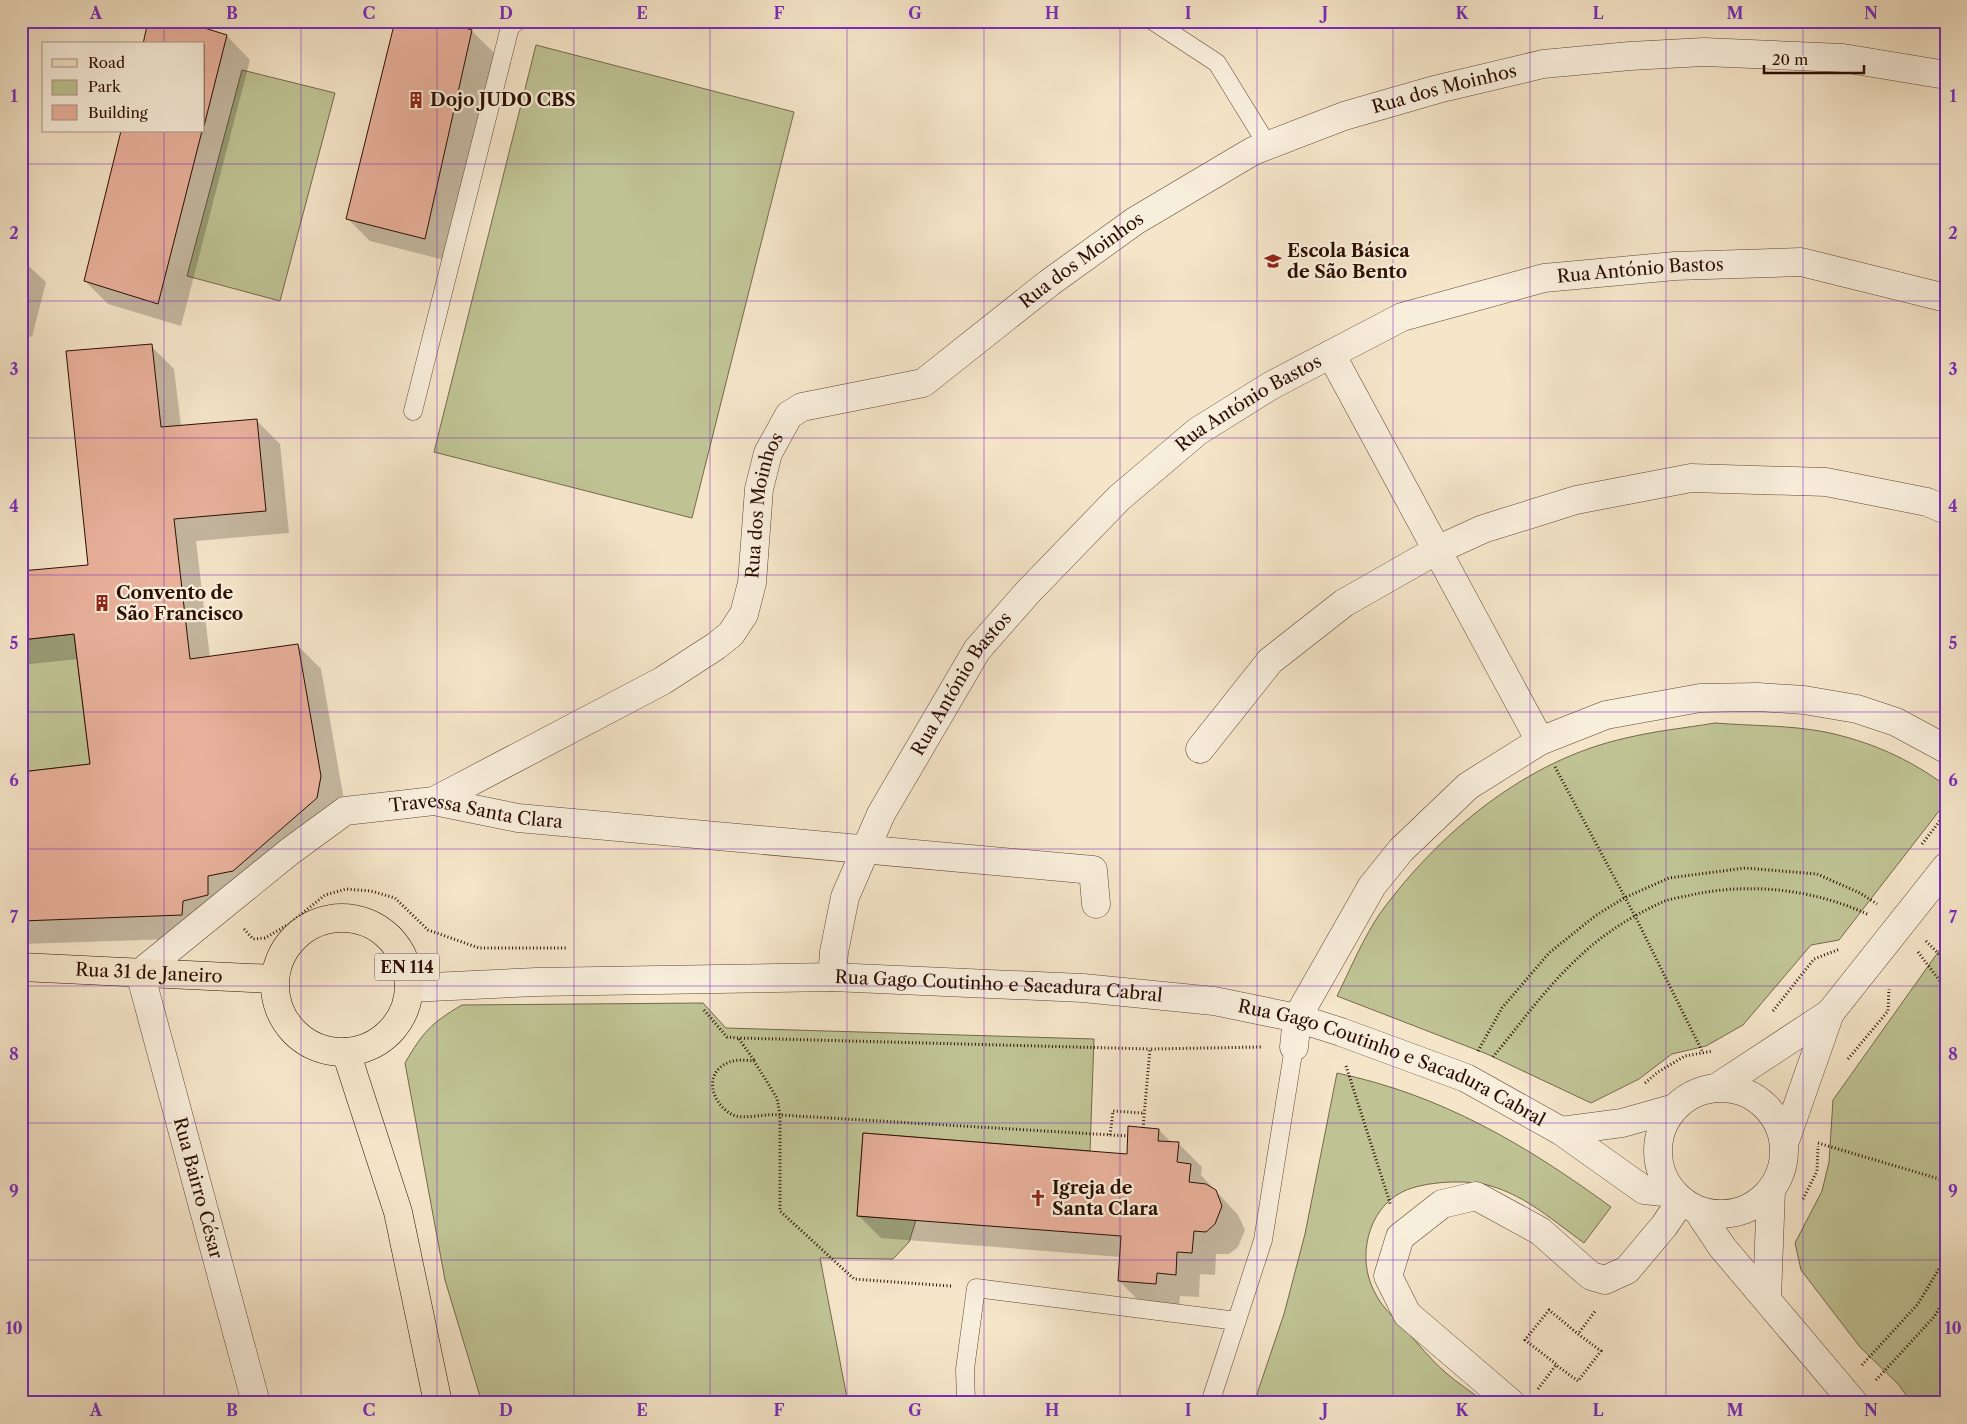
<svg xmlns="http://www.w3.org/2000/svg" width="1967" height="1424" font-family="'Libre Caslon Text',serif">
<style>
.green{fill:#bfc394;stroke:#76684a}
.shadow{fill:#0003}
.building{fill:#e9b19c;stroke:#2c0e00}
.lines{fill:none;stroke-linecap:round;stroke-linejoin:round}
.service-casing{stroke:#5e4432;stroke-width:19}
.minor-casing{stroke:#5e4432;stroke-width:29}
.primary-casing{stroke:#2c0e00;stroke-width:29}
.path{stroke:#2c0e00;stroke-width:3;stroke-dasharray:1 2.5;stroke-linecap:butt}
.service{stroke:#f8eedc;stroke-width:18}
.minor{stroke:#f8eedc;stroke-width:28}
.primary{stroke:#f5e5c9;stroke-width:28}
.grid{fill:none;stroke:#7b2cbf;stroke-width:1;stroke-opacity:0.55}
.labels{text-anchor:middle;stroke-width:4.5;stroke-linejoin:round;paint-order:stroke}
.shield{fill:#f8eedc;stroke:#695142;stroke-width:1}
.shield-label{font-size:16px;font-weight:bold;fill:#2c0e00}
.street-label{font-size:18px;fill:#2c0e00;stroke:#f8eedc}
.poi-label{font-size:18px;font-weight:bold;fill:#2c0e00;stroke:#f8eedc;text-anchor:start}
.neatline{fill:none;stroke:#7b2cbf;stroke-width:2}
.grid-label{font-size:16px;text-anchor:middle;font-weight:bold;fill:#7b2cbf}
</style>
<rect width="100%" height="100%" fill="#f5e5c9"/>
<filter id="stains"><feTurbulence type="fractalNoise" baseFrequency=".004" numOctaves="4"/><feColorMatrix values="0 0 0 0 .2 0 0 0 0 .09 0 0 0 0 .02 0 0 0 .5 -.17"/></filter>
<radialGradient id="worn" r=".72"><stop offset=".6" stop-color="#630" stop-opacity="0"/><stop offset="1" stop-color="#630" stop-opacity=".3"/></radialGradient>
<path class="green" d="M536,45L794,112L692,518L434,452Z
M242,70L335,93L280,301L187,276Z
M74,634L90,764L21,772V640Z
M1715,723C1751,726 1790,725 1825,732C1869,741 1910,759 1946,786V802L1839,940L1811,945L1743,1025L1706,1046L1672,1054L1639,1079L1591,1103L1487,1054L1337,996C1350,970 1364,936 1381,912C1440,832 1526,760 1626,738C1655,731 1685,728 1715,723Z
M1946,941V1403H1912L1898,1384L1860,1347L1801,1270L1795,1243L1822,1191L1829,1162L1833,1100Z
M703,1003L726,1028L1094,1039L1090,1151L863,1133L857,1216L916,1220L909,1242L893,1259L820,1258L848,1403H482L445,1280L405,1063C423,1032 431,1023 462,1005Z
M1337,1073C1442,1095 1526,1145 1611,1207L1584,1243C1555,1222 1526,1196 1491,1186C1468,1179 1424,1181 1402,1192C1367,1210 1357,1258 1374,1291C1381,1306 1393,1317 1405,1329C1418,1344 1431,1360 1446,1373C1459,1384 1473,1393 1486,1403H1254L1284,1314L1305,1234Z"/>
<path class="shadow" d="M178,21L227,36L250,60L181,326L108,304L85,281L122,131H204V44Z
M435,21L472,31L495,54L448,261L370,241L347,218Z
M21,259L46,282L32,337L21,334Z
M151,346L174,369L181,426L257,421L280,444L289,533L196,541L210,658L298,646L321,669L344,800L231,899V918L205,923V938L21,944V773L91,765L78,659L21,665V572L90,566Z
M1159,1130L1172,1143H1178L1202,1167L1201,1175L1238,1215L1245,1230L1238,1247L1229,1254H1216L1215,1275L1200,1274L1199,1297L1180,1296L1179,1307L1142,1304L1119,1281L1121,1257L881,1238L858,1215L1128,1155Z"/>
<path class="building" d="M148,21H182L227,35L204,126V44H143Z
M395,21H440L472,30L425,239L346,219Z
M121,131H202L158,304L84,281Z
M152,344L161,427L257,419L266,511L174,519L190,659L298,644L321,776L317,798L233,871L208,876V895L183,901L182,915L21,921V772L90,764L74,634L21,640V571L88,565L66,351Z
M1128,1126L1159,1129L1158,1141L1179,1142L1177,1162L1191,1164L1189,1182L1206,1184L1216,1190L1222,1206L1215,1224L1206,1232L1194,1231L1192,1253L1177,1252L1176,1275L1157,1273L1156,1284L1118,1281L1121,1236L857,1216L863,1133L1127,1154Z"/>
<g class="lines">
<g class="service-casing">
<path id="service" d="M1153,21L1217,63L1268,146
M413,411L510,27L518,21
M966,1403L965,1369L976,1288L1237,1321
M1210,1403L1263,1240L1294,1047"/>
</g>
<g class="minor-casing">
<g id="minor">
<path d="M1331,354L1540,741"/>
<path d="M1200,749L1270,661L1344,603L1437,550L1483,529L1576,500L1691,478L1826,482L1927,502L1946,510"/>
<path id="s1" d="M434,801L662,681L716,646L731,634L744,614L752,583L759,489L768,453L789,415L802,407L923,383L1049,283L1135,221L1253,151L1344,116L1438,89L1543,64L1630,56L1704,52L1843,58L1946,75"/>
<path id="s2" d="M832,977L834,952L845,897L881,814L977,650L1028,592L1119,498L1198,431L1272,385L1402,317L1544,278L1675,266L1801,262L1946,298"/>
<path id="s3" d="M410,988L536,982L832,977L1083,988L1214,1001L1297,1018L1341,1032L1466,1078L1561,1131L1644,1190L1673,1193"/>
<path d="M1294,1047L1297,1018L1372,886L1401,850L1468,786L1540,741L1606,715L1700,698L1758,697L1804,700L1857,709L1896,722L1946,749"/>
<circle cx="1721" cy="1151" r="63"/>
<path d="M1716,1088L1830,1013L1946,867"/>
<path d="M1561,1131L1622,1123L1675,1108"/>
<path d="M1784,1144L1830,1013"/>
<path d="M1698,1211L1722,1247L1854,1403"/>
<path d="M1767,1298L1771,1190"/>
<path id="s4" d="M256,1403L140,973L289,852L345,811L434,801L518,818L1093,870L1096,904"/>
<path d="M1511,1403L1407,1314L1388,1276L1400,1237L1442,1204L1476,1196L1540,1231L1591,1276L1605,1280L1627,1270L1664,1226L1681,1201"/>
</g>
</g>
<g class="primary-casing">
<g id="primary">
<circle cx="342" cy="985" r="67"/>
<path id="s5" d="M21,967L274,979"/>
<path d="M346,1052L398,1212L438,1403"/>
</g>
</g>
<path class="path" d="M1555,767L1635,916L1703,1053
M1922,844L1946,813
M244,929L253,939L265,938L289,924L325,895L346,889L371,891L395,898L428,930L479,948H568
M1926,941L1946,961
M1918,952L1946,989
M704,1010L727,1037L738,1038L1150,1049
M1773,1011L1814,959L1840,949
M739,1039L754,1060
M1478,1051L1502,1008L1549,953L1595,916L1624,898L1669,878L1745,868L1817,874L1860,893L1877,904
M1493,1057C1521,1023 1547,986 1580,956C1604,933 1635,914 1665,901C1673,898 1683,897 1691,895C1750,882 1814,889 1869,915
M1848,1059L1888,1011L1889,989
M1346,1066L1391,1206
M1645,1083L1658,1072L1685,1056L1713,1051
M1143,1128L1150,1049L1263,1047
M1110,1135L1113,1111L1143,1113
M1818,1143L1946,1181
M1803,1199L1817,1171L1818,1146
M951,1286L854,1279L780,1211V1115C766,1113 745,1120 733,1115C713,1105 702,1075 727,1063C735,1059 745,1060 754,1061L777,1098L780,1115L1128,1136
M1556,1364L1525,1340L1549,1310L1578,1334
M1862,1365L1918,1304L1946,1257
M1876,1380L1934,1317L1946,1297
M1538,1389L1556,1365L1578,1381L1601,1351L1578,1334L1596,1310"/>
<use href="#service" class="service"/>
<use href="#minor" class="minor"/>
<use href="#primary" class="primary"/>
</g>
<path class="grid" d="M164,21V44M301,21V1403M437,21V1403M574,21V1403M710,21V1403M847,21V1403M984,21V1403M1120,21V1403M1257,21V1403M1393,21V1403M1530,21V1403M1666,21V1403M1803,21V1403M164,131V1403M21,164H1946M21,301H1946M21,438H1946M21,575H1946M21,712H1946M21,849H1946M21,986H1946M21,1123H1946M21,1260H1946"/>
<defs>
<g id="building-bare" transform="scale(1.35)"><path d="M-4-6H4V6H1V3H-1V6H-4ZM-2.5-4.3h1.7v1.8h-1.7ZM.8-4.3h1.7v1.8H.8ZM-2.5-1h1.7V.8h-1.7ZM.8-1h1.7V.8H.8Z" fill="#8f2418" stroke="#f8eedc" stroke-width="2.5" paint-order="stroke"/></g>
<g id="school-bare" transform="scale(1.35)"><path d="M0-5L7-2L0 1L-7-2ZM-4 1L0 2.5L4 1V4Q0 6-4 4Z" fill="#8f2418" stroke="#f8eedc" stroke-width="2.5" paint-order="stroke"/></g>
<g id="church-bare" transform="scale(1.35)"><path d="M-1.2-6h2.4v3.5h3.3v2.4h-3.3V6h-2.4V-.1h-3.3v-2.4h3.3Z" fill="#8f2418" stroke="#f8eedc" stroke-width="2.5" paint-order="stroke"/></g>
</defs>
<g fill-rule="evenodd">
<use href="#building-bare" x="416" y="100"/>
<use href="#school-bare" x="1273" y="261"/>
<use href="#building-bare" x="102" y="603"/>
<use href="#church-bare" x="1038" y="1198"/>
</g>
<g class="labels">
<rect class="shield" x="374.5" y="953.5" width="65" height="27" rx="4"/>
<g class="shield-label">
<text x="407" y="973">EN 114</text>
</g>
<g class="street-label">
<text dy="6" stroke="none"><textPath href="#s1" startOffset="1316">Rua dos Moinhos</textPath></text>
<text dy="6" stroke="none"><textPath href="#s1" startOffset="911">Rua dos Moinhos</textPath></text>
<text dy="6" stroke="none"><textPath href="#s2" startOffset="1151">Rua António Bastos</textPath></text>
<text dy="6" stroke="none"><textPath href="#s2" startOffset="731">Rua António Bastos</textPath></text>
<text dy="6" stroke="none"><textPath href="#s1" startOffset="476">Rua dos Moinhos</textPath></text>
<text dy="6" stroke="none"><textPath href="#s2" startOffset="325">Rua António Bastos</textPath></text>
<text dy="6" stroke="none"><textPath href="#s4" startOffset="839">Travessa Santa Clara</textPath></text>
<text dy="6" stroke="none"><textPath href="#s5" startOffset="128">Rua 31 de Janeiro</textPath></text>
<text dy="6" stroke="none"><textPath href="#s3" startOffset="589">Rua Gago Coutinho e Sacadura Cabral</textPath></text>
<text dy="6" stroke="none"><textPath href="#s3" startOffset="994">Rua Gago Coutinho e Sacadura Cabral</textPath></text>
<text transform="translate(198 1188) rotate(75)" y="6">Rua Bairro César</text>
</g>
<g class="poi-label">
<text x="430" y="106">Dojo JUDO CBS</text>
<text x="1287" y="257">Escola Básica<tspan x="1287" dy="21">de São Bento</tspan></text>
<text x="116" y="599">Convento de<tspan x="116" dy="21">São Francisco</tspan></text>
<text x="1052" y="1194">Igreja de<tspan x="1052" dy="21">Santa Clara</tspan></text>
</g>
</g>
<rect width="1967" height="1424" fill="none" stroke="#f5e5c9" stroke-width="55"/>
<rect x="42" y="42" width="162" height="90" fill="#f8eedc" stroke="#a69484"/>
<rect x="52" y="59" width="25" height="8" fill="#f5e5c9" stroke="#a69484"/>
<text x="88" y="68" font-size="15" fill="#2c0e00">Road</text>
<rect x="52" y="80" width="25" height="15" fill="#bfc394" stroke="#a69484"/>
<text x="88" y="92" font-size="15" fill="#2c0e00">Park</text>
<rect x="52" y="105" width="25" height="15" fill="#e9b19c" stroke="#a69484"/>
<text x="88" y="118" font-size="15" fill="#2c0e00">Building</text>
<path d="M1764 65v8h100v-8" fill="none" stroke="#2c0e00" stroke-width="2.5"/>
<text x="1772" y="65" font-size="15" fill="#2c0e00" stroke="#f8eedc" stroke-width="4" paint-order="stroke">20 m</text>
<rect x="28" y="28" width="1912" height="1368" class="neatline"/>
<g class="grid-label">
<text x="96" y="19">A</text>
<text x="232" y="19">B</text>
<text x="369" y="19">C</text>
<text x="506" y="19">D</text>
<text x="642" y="19">E</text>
<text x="779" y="19">F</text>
<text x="915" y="19">G</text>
<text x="1052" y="19">H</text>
<text x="1188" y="19">I</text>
<text x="1325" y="19">J</text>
<text x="1462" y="19">K</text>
<text x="1598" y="19">L</text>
<text x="1735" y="19">M</text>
<text x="1871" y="19">N</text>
<text x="14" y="102">1</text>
<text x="1953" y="102">1</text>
<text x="14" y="239">2</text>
<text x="1953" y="239">2</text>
<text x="14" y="375">3</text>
<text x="1953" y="375">3</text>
<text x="14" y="512">4</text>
<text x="1953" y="512">4</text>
<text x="14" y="649">5</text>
<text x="1953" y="649">5</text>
<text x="14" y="786">6</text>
<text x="1953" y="786">6</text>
<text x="14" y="923">7</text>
<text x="1953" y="923">7</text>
<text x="14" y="1060">8</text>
<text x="1953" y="1060">8</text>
<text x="14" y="1197">9</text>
<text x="1953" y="1197">9</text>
<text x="14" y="1334">10</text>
<text x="1953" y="1334">10</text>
<text x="96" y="1416">A</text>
<text x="232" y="1416">B</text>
<text x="369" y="1416">C</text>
<text x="506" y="1416">D</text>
<text x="642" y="1416">E</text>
<text x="779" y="1416">F</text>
<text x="915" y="1416">G</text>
<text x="1052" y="1416">H</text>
<text x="1188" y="1416">I</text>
<text x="1325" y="1416">J</text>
<text x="1462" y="1416">K</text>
<text x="1598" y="1416">L</text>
<text x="1735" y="1416">M</text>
<text x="1871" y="1416">N</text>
</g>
<rect width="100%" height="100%" filter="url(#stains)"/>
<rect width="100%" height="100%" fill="url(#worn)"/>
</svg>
